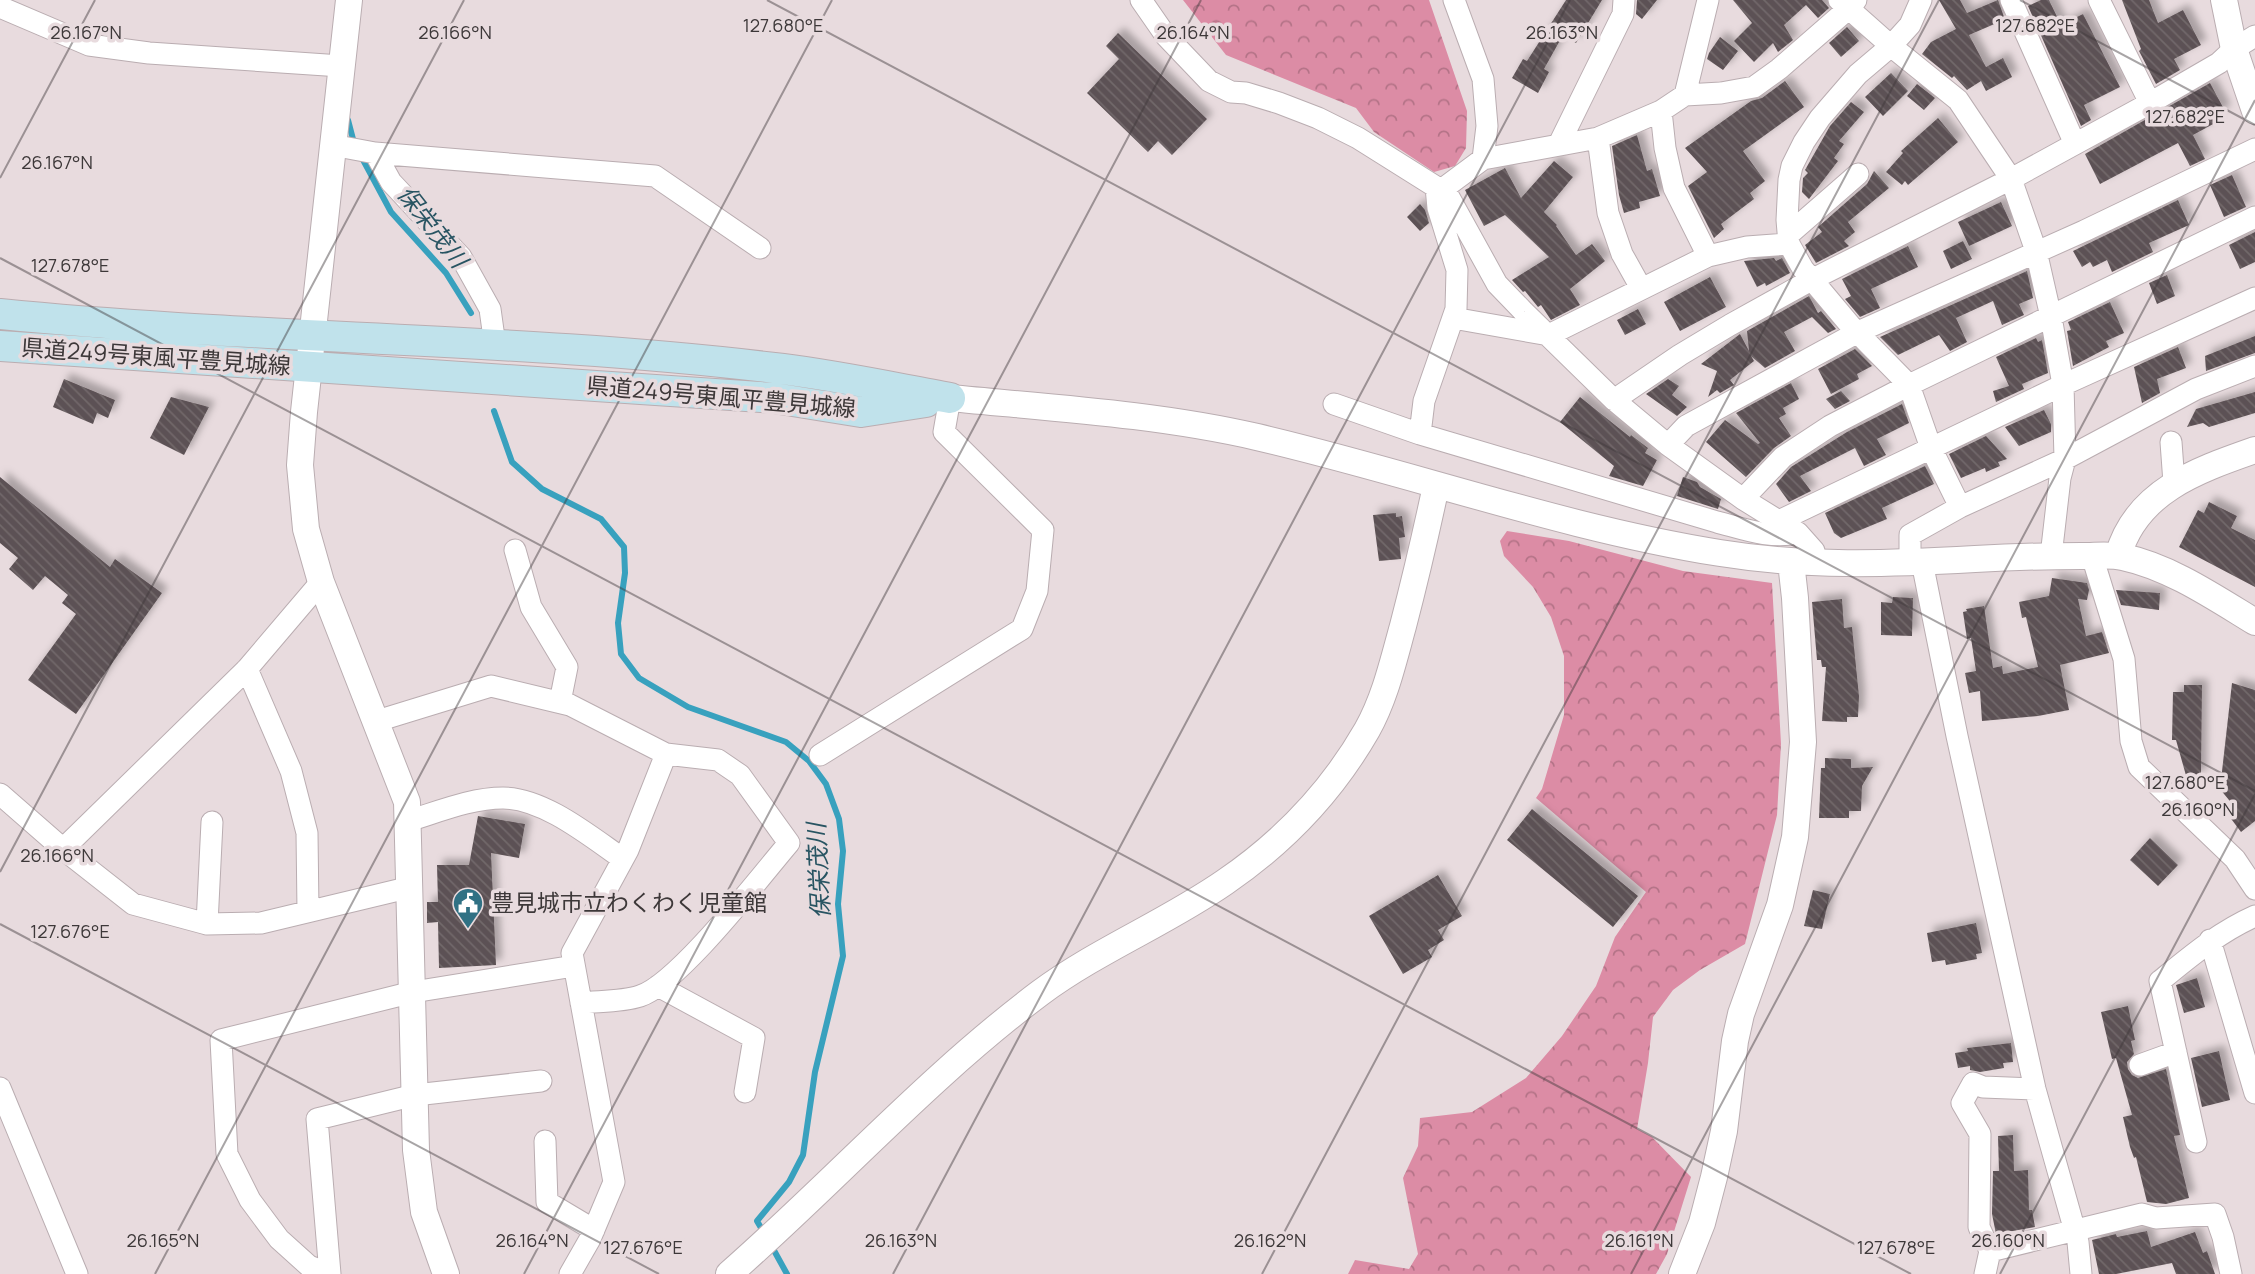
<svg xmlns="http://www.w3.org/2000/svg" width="2255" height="1274" font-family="Manrope,'Noto Sans JP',sans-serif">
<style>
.forest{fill:url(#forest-crowns)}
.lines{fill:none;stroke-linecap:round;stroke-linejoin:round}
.stream{stroke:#38a1be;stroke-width:6}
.building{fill:url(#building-back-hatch);filter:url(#shadow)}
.minor-casing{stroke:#baadb1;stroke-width:23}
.tertiary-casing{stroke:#baadb1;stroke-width:28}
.secondary-casing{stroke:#baadb1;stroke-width:32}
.minor{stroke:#fff;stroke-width:21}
.tertiary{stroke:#fff;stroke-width:26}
.secondary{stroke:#c0e2eb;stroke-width:30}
.ticks{fill:none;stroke:#3d3839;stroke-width:2;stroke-opacity:0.45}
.labels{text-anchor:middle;stroke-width:7;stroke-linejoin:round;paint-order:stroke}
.street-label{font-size:23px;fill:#3d3839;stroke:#e8dbde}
.poi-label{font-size:23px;fill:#3d3839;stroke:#e8dbde;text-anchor:start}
.water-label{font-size:24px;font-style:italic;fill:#285462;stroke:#e8dbde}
.ticks-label{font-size:18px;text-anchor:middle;fill:#3d3839;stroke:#e8dbde;stroke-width:7;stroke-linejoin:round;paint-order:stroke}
</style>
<defs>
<pattern id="forest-crowns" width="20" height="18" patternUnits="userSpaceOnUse" patternTransform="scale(1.75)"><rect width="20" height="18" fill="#dc8ca5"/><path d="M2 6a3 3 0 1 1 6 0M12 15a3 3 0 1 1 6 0" fill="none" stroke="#b47387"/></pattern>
<pattern id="building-back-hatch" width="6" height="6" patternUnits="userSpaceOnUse" patternTransform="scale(1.75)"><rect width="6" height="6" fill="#5c5154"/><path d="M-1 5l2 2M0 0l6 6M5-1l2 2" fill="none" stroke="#71686a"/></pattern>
<filter id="shadow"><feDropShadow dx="6" dy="-6" stdDeviation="3.5" flood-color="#0004"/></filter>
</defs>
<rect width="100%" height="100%" fill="#e8dbde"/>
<path class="forest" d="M1183,0H1429L1467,111L1466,148L1455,166L1434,172L1374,132L1356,108L1226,55Z
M1507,531L1569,541L1683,571L1772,583L1781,744L1777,815L1745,944L1700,970L1673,990L1653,1017L1648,1063L1637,1129L1652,1137L1691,1177L1667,1254L1656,1274H1348L1355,1260L1409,1269L1418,1254L1403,1178L1418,1146L1420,1118L1472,1112L1526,1078L1562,1036L1596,986L1615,937L1646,892L1536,798L1542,789L1564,715V656L1551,617L1533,587L1504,556L1500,541Z"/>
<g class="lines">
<path class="stream" d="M348,120L354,143
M361,156L391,212L446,273L471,313
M494,411L512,462L542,489L601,519L624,547L625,573L618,623L621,654L639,678L688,707L786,742L809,761L826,784L839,819L843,851L838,904L843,956L815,1072L803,1155L789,1182L757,1221L764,1233
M771,1245L787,1274"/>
</g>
<path class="building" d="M1566,0H1602L1576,43L1563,35L1544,69L1549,72L1538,93L1512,78L1523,59L1527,61Z
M1637,0H1657L1642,19L1636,14Z
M1733,0H1822L1829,8L1818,18L1806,5L1784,25L1793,40L1778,52L1773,43L1754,62L1734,41L1752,23Z
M1939,0H1960L1967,13L1998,0L2004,17L1998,20L1999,22L1969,35L1986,67L2003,58L2012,77L1986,91L1981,81L1967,90L1954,76L1952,78L1922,54L1931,42L1956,29Z
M2041,0H2049L2061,25L2083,14L2120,87L2084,105L2091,120L2081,126L2028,6Z
M2122,0H2149L2158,23L2183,10L2201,45L2174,59L2180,70L2156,84L2139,51L2141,49Z
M1847,27L1859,41L1841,57L1829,43Z
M1118,33L1207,119L1172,155L1158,141L1148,152L1087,93L1119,59L1106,46Z
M1720,37L1738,51L1723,70L1707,59L1709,53Z
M1891,73L1908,91L1883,116L1865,97Z
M1785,81L1804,107L1743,151L1765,181L1750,193L1754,199L1721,224L1724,229L1714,238L1688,186L1707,172L1685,148L1751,101L1762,98Z
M2210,83L2225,111L2212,118L2215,123L2193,135L2205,159L2190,166L2178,143L2100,184L2085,154Z
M1917,84L1935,98L1924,110L1907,96Z
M1851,102L1864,112L1839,141L1844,144L1834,158L1838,161L1809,199L1802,192L1803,178L1808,173L1805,170L1830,126Z
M1938,118L1958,142L1908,185L1905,181L1902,185L1886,172L1903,153L1901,151Z
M1637,135L1647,171L1652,169L1660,196L1639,202L1640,208L1624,213L1619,195L1612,146Z
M1554,161L1573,177L1544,212L1557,225L1556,226L1576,255L1592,244L1605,261L1570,289L1580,305L1551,320L1541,305L1538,307L1525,291L1523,292L1512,280L1549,257L1505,215L1484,226L1465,190L1505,168L1521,198Z
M1874,171L1889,188L1848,222L1855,232L1844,241L1849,246L1816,263L1805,245L1822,232L1818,227L1867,184Z
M2232,175L2246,207L2224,217L2210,185Z
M2178,200L2189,225L2149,243L2153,252L2112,272L2107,260L2093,267L2090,262L2082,267L2073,251Z
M2001,202L2012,226L1969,246L1958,222Z
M1420,204L1425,210L1429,223L1420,231L1407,217Z
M2255,232V262L2240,269L2229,245Z
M1963,241L1972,259L1951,269L1943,251Z
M1908,246L1918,267L1871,289L1880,308L1860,317L1845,299L1851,296L1842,279Z
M1774,258L1776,261L1782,258L1790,273L1766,286L1765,283L1757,287L1744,261Z
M2027,271L2033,298L2019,304L2024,315L2002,325L1993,301L1956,318L1967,342L1950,351L1939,335L1898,355L1880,337Z
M2167,275L2175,296L2157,304L2149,283Z
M1710,277L1726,307L1680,331L1664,302Z
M1809,296L1818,313L1821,311L1836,329L1828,333L1812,317L1784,332L1795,351L1765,368L1751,356L1754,361L1730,380L1734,385L1720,393L1717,390L1708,397L1717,371L1701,364L1740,334L1749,351L1747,331Z
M2110,302L2124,333L2106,341L2109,347L2073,366L2067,331L2071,330L2068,322Z
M1638,309L1646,324L1625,335L1617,320Z
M2255,336V353L2206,371L2205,356Z
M2036,338L2038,342L2042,340L2048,373L2022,384L2024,389L1996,402L1993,391L2009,386L1996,357Z
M2178,347L2186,368L2157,379L2160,393L2142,403L2134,367Z
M1855,349L1872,366L1857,374L1859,379L1831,394L1818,369Z
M64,379L115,400L108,418L97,413L93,424L53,407Z
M1668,379L1679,386L1672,395L1687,407L1677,416L1646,394Z
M1791,383L1799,399L1783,408L1786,414L1779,418L1791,436L1774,448L1746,477L1706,442L1725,420L1758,444L1760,443L1736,413Z
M1841,391L1850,401L1835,409L1826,399Z
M2255,392V413L2209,427L2203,423L2187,427L2196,409Z
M171,397L209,407L184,455L150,438Z
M1580,397L1630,437L1631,435L1648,448L1645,453L1657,460L1643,486L1609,476L1614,466L1560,422Z
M1902,404L1909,423L1877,439L1886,455L1864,466L1855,448L1800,476L1811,491L1789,502L1776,484L1791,467L1847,432Z
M2044,410L2051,424V432L2019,446L2005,427Z
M1986,436L2007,459L1998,462L2000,466L1986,472L1985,468L1961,478L1949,454Z
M1925,466L1934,484L1882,508L1887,519L1841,538L1834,533L1825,513Z
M0,477L110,567L115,559L162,593L76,714L28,680L76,614L62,603L68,595L45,576L33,590L9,569L18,558L0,543Z
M1683,477L1697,482L1700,487L1721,499L1718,509L1677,496Z
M2209,502L2237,516L2231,528L2255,540V587L2179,547L2198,510L2204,513Z
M1396,513V517L1402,516L1405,537L1399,538L1401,559L1379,561L1373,515Z
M2052,578L2087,583L2089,590L2087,600L2078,599L2086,636L2102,632L2109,653L2060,665L2069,710L2038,716L1982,721L1980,691L1969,693L1965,673L1976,671L1971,638L1967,639L1963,612L1967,611L1966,609L1984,606L1993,668L2002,666L2003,674L2038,667L2026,617L2022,618L2019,602L2049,596Z
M2116,590L2160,593L2159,610L2121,605Z
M1893,597L1913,598L1912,636L1881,635V602L1892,603Z
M1842,599L1844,628L1852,627L1859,696L1858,717H1847V722L1822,721L1826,667H1822L1821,660H1817L1812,602Z
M2232,683L2255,690V821L2241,832L2229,816L2237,810L2220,789Z
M2184,685H2202L2201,775L2187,779L2176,740H2172L2173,692H2184Z
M1825,758L1851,759V768L1873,767L1862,786L1861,811H1849V818H1819L1821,768H1825Z
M1532,809L1638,896L1613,927L1507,840Z
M478,816L525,824L519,858L491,853L496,965L439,968L438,922L427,923V902H438L437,865H469Z
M2150,838L2178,865L2158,886L2130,860Z
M1438,875L1462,916L1438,930L1444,940L1428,950L1432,957L1403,974L1369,916Z
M1813,890L1830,894L1822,929L1804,926Z
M1976,923L1982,953L1976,954L1977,959L1946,965L1945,960L1932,962L1927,933Z
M2197,978L2205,1007L2184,1013L2176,985Z
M2128,1006L2135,1040L2131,1041L2134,1054L2127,1062L2128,1069L2132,1075L2138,1078L2166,1069L2180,1135L2174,1136L2189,1198L2166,1204L2147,1202L2136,1157L2134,1158L2130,1147L2123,1117L2132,1115L2116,1058L2112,1059L2101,1012Z
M2011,1043L2013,1062L2003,1063L2004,1068L1980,1072L1970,1070V1066L1958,1068L1955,1053L1968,1051L1967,1048Z
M2219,1051L2230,1100L2202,1107L2191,1058Z
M2013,1135L2014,1171L2028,1170L2029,1210H2032L2035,1227L1996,1234L1992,1214L1993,1171H1999L1998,1136Z
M2147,1231L2151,1247L2195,1232L2203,1253L2207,1251L2215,1274H2176L2172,1263L2116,1274H2099L2092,1240L2116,1234L2117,1237Z"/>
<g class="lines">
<g class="minor-casing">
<path id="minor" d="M1141,0L1166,36L1209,81L1231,92L1246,93L1279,103L1318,118L1358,138L1436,187L1444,188L1497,284L1524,312L1614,400L1668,445L1743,499L1798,533L1814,551L1817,564
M1839,0L1891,46L1958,100L2011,179L2036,251L2051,317L2063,385L2065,459L2060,478L2051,556
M1921,0L1910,25L1891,46L1858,74L1820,118L1804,142L1792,166L1789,180L1787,220L1789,244L1803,269L1850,325L1909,385L1931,448L1960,507
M2011,0L2075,144
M2099,0L2150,103
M0,7L89,45L149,53L341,66
M1685,95L1708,0
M1661,111L1665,148L1674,188L1708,256
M1598,138L1608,213L1622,254L1641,288
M1559,144L1623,14L1624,0
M332,145L375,153L391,182L461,257L490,309L495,345
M375,153L655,176L760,248
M1483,159L1598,138L1661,111L1685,95L1721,93L1754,87L1779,69L1848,9L1856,0
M1444,188L1483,159L1487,126L1483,79L1454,0
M1788,235L1858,174
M1453,318L1549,335L1708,256L1747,247L1789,244
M1614,400L1680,355L1730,325L1811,280L2011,179L2150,103L2219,63L2234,49L2255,36
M1334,404L1420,434L1717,522C1744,529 1770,539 1798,533
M1420,434L1424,401L1456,309L1457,270L1438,208L1436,187
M2171,442L2174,483
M1668,445L1686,426L1858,332L2084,231L2255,149
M1743,499L1783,457L1830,426L1909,385L2255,217
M1779,521L2063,385L2255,298
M515,550L531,607L567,667L560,702
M2092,556L2124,659L2131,741L2139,767L2235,859L2255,889
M1922,562L1957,736L2035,1089L2078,1242L2081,1274
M1910,563V535L1960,507L2065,459L2196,389L2255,366
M321,582L247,669L63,849L133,904L207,924L261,923L411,887
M247,669L291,771L307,833L308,911
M377,721L491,686L570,705L666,754L628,850L572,953L614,1182L590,1239L570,1274
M820,755L1022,629L1037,591L1043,530L944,432L950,398
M0,794L63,849
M408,821C438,812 471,798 503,798C544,798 591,837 623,859
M207,924L212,822
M2210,940L2255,1093
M658,986L754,1038L745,1092
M581,1003C599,1001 622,1002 640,996C678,984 760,877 789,843L740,775L718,760L666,754
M2140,1065L2176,1052
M541,1081L415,1095L317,1119L330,1274L309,1266L279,1239L250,1200L227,1154L221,1040L413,992L574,966
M0,1088L77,1274
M545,1141L547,1202L594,1230
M2196,1142L2160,981C2191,956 2219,932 2255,916
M1990,1251L1979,1227L1980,1134L1962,1103L1973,1083L1983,1087L2035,1089
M1985,1274L1990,1251L2142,1214L2156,1218L2215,1214L2223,1237L2231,1274"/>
</g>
<g class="tertiary-casing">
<path id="tertiary" d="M349,0L304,412L300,465L306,529L321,582L407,802L416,1150L424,1212L446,1274
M2224,0L2234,49L2255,111
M950,398C1052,408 1157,414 1257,437C1412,473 1563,528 1720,553C1806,567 1888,564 1975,559C2011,557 2047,556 2082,556C2096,556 2110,554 2123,557C2170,567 2214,597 2255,622
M2118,556C2136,491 2198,470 2255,450
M729,1274C834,1182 928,1077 1040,993C1098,950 1166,923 1225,882C1282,843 1332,791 1367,730C1385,698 1393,662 1403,626C1415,580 1426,533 1436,486
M1682,1274L1702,1223L1714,1177L1724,1131L1735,1041L1741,1014L1780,905L1795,837L1803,742L1795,598L1791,562"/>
</g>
<g class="secondary-casing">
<path id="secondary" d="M0,314C260,340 523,337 783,369C839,376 895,388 950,398
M0,346L774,398L861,412L926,402"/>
</g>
<use href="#minor" class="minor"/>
<use href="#tertiary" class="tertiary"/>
<use href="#secondary" class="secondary"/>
</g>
<path class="ticks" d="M767,0L2255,791M2020,0L2255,125M0,178L95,0M0,258L1911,1274M0,872L464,0M0,924L659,1274M155,1274L832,0M524,1274L1201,0M893,1274L1570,0M1262,1274L1939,0M1631,1274L2255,100M2000,1274L2255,794"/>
<defs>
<g id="civic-pin" transform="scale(1.575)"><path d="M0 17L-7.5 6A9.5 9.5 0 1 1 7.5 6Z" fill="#307184" stroke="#e8dbde"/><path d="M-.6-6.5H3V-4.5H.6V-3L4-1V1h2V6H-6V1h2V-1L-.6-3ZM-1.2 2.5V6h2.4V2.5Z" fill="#fff"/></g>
</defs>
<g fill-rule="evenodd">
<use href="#civic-pin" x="468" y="903"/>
</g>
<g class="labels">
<g class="street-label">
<text transform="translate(156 357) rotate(4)" y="8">県道249号東風平豊見城線</text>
<text transform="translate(721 397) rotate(5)" y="8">県道249号東風平豊見城線</text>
</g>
<g class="poi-label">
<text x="491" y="911">豊見城市立わくわく児童館</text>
</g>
<g class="water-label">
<text transform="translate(432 227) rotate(52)" y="8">保栄茂川</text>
<text transform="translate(819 871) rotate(-93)" y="8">保栄茂川</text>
</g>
</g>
<g class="ticks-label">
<text x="783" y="32">127.680°E</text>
<text x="2035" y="32">127.682°E</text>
<text x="86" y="39">26.167°N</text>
<text x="455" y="39">26.166°N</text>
<text x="1193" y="39">26.164°N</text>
<text x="1562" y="39">26.163°N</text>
<text x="2185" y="123">127.682°E</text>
<text x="57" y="169">26.167°N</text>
<text x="70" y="272">127.678°E</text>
<text x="2185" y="789">127.680°E</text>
<text x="2198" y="816">26.160°N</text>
<text x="57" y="862">26.166°N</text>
<text x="70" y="938">127.676°E</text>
<text x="163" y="1247">26.165°N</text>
<text x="532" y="1247">26.164°N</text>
<text x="901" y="1247">26.163°N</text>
<text x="1270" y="1247">26.162°N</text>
<text x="1639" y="1247">26.161°N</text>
<text x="2008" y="1247">26.160°N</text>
<text x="643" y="1254">127.676°E</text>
<text x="1896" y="1254">127.678°E</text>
</g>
</svg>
